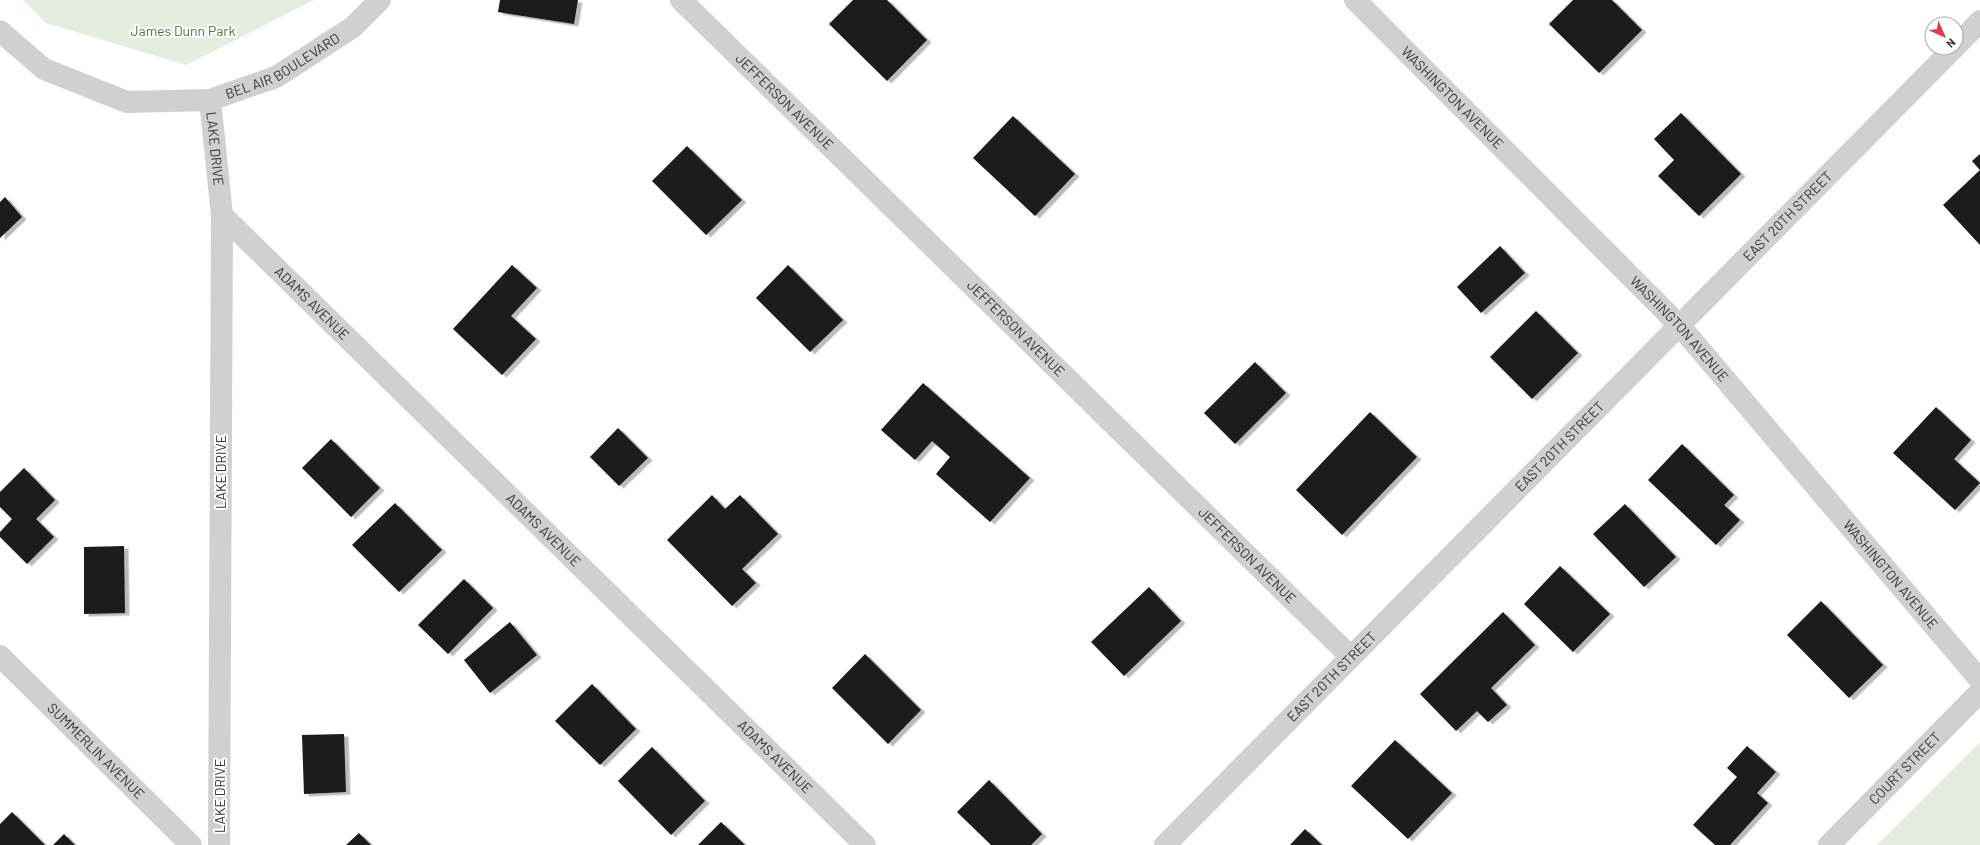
<svg xmlns="http://www.w3.org/2000/svg" width="1980" height="845" font-family="Barlow,sans-serif">
<style>
.green{fill:#e6ecdf}
.building{fill:#1a1a1a;filter:url(#shadow)}
.lines{fill:none;stroke-linecap:round;stroke-linejoin:round}
.minor{stroke:#d0d0d0;stroke-width:22}
.tertiary{stroke:#d0d0d0;stroke-width:22}
.labels{text-anchor:middle;stroke-width:4;stroke-linejoin:round;paint-order:stroke}
.park-label{font-size:14px;fill:#56703f;stroke:#fff}
.street-label{font-size:14px;fill:#333;stroke:#fff}
</style>
<defs>
<filter id="shadow"><feDropShadow dx="4.5" dy="2.5" stdDeviation="0" flood-color="#0004"/></filter>
</defs>
<rect width="100%" height="100%" fill="#fff"/>
<path class="green" d="M23,0H314L186,65L46,23Z
M1980,742V845H1877Z"/>
<path class="building" d="M500,0H578L574,24L498,12Z
M853,0H887L927,40L887,81L829,24Z
M1573,0H1612L1642,30L1599,73L1549,24Z
M1681,113L1741,174L1699,216L1658,176L1674,160L1654,139Z
M1013,116L1075,174L1035,216L973,158Z
M687,146L742,200L706,235L652,181Z
M1980,154V170L1972,161Z
M1980,170V245L1943,205Z
M5,197L22,217L0,238V202Z
M1500,246L1525,273L1481,313L1457,287Z
M512,265L537,288L511,316L536,339L502,375L453,329Z
M788,265L843,320L810,352L756,298Z
M1536,311L1578,353L1532,399L1490,357Z
M1255,362L1286,393L1235,444L1204,413Z
M923,383L1030,478L990,522L936,474L950,457L932,441L915,460L881,430Z
M1936,407L1971,440L1954,459L1980,483L1955,510L1893,453Z
M1370,412L1417,457L1342,535L1296,490Z
M618,428L648,458L619,486L590,457Z
M331,439L380,488L351,517L302,468Z
M1682,444L1734,495L1724,505L1740,520L1716,545L1648,480Z
M24,468L55,500L36,519L54,537L27,564L0,537V532L12,519L0,507V492Z
M712,495L725,509L740,495L778,534L742,569L756,583L732,606L667,540Z
M395,503L442,550L399,592L352,545Z
M1625,504L1676,557L1644,587L1593,534Z
M124,546L125,613L84,614V547Z
M1560,566L1610,614L1573,652L1524,604Z
M464,579L493,608L448,654L418,625Z
M1149,587L1181,621L1124,676L1091,642Z
M1821,601L1883,665L1849,698L1787,635Z
M1503,612L1535,645L1491,688L1507,705L1488,722L1477,711L1456,731L1420,694Z
M510,622L537,655L490,693L464,660Z
M865,654L921,710L888,744L832,688Z
M592,684L636,729L600,765L555,721Z
M344,734L346,792L304,794L302,735Z
M1395,740L1452,793L1408,839L1351,786Z
M1747,746L1776,772L1757,793L1768,803L1730,845H1715L1693,825L1737,777L1727,768Z
M652,747L705,801L671,835L618,781Z
M989,780L1042,834L1031,845H991L957,812Z
M12,812L45,845H0V824Z
M721,822L745,845H698Z
M1305,829L1322,845H1290Z
M359,833L371,845H346Z
M64,834L75,845H53Z"/>
<g class="lines">
<g class="minor">
<path id="s1" d="M681,0L1351,657"/>
<path id="s2" d="M1355,0L1680,326L1980,680"/>
<path id="s3" d="M0,31L44,69L127,102L210,100L276,77L353,27L380,0"/>
<path id="s4" d="M210,100L222,215L219,845"/>
<path id="s5" d="M222,215L865,845"/>
<path id="s6" d="M1829,845L1980,692"/>
</g>
<g class="tertiary">
<path d="M1956,46L1980,21"/>
<path id="s7" d="M0,656L191,845"/>
<path id="s8" d="M1165,845L1954,48"/>
</g>
</g>
<g class="labels">
<g class="park-label">
<text x="183" y="36">James Dunn Park</text>
</g>
<g class="street-label">
<text dy="5" stroke="none"><textPath href="#s3" startOffset="311">BEL AIR BOULEVARD</textPath></text>
<text dy="5" stroke="none"><textPath href="#s2" startOffset="138">WASHINGTON AVENUE</textPath></text>
<text dy="5" stroke="none"><textPath href="#s1" startOffset="145">JEFFERSON AVENUE</textPath></text>
<text dy="5" stroke="none"><textPath href="#s4" startOffset="49">LAKE DRIVE</textPath></text>
<text dy="5" stroke="none"><textPath href="#s8" startOffset="885">EAST 20TH STREET</textPath></text>
<text dy="5" stroke="none"><textPath href="#s5" startOffset="126">ADAMS AVENUE</textPath></text>
<text dy="5" stroke="none"><textPath href="#s1" startOffset="469">JEFFERSON AVENUE</textPath></text>
<text dy="5" stroke="none"><textPath href="#s2" startOffset="462">WASHINGTON AVENUE</textPath></text>
<text dy="5" stroke="none"><textPath href="#s8" startOffset="561">EAST 20TH STREET</textPath></text>
<text transform="translate(221 472) rotate(-90)" y="5">LAKE DRIVE</text>
<text dy="5" stroke="none"><textPath href="#s5" startOffset="450">ADAMS AVENUE</textPath></text>
<text dy="5" stroke="none"><textPath href="#s1" startOffset="793">JEFFERSON AVENUE</textPath></text>
<text dy="5" stroke="none"><textPath href="#s2" startOffset="786">WASHINGTON AVENUE</textPath></text>
<text dy="5" stroke="none"><textPath href="#s8" startOffset="237">EAST 20TH STREET</textPath></text>
<text dy="5" stroke="none"><textPath href="#s7" startOffset="135">SUMMERLIN AVENUE</textPath></text>
<text dy="5" stroke="none"><textPath href="#s5" startOffset="774">ADAMS AVENUE</textPath></text>
<text dy="5" stroke="none"><textPath href="#s6" startOffset="108">COURT STREET</textPath></text>
<text transform="translate(220 796) rotate(-90)" y="5">LAKE DRIVE</text>
</g>
</g>
<g transform="translate(1944 36) rotate(135)"><circle r="19" fill="#ffffff" stroke="#adadad"/>
<path d="M0-3L7 15L0 10L-7 15Z" fill="#e63946"/>
<text y="-6" font-size="11" font-weight="bold" text-anchor="middle" fill="#333333">N</text>
</g>
</svg>
